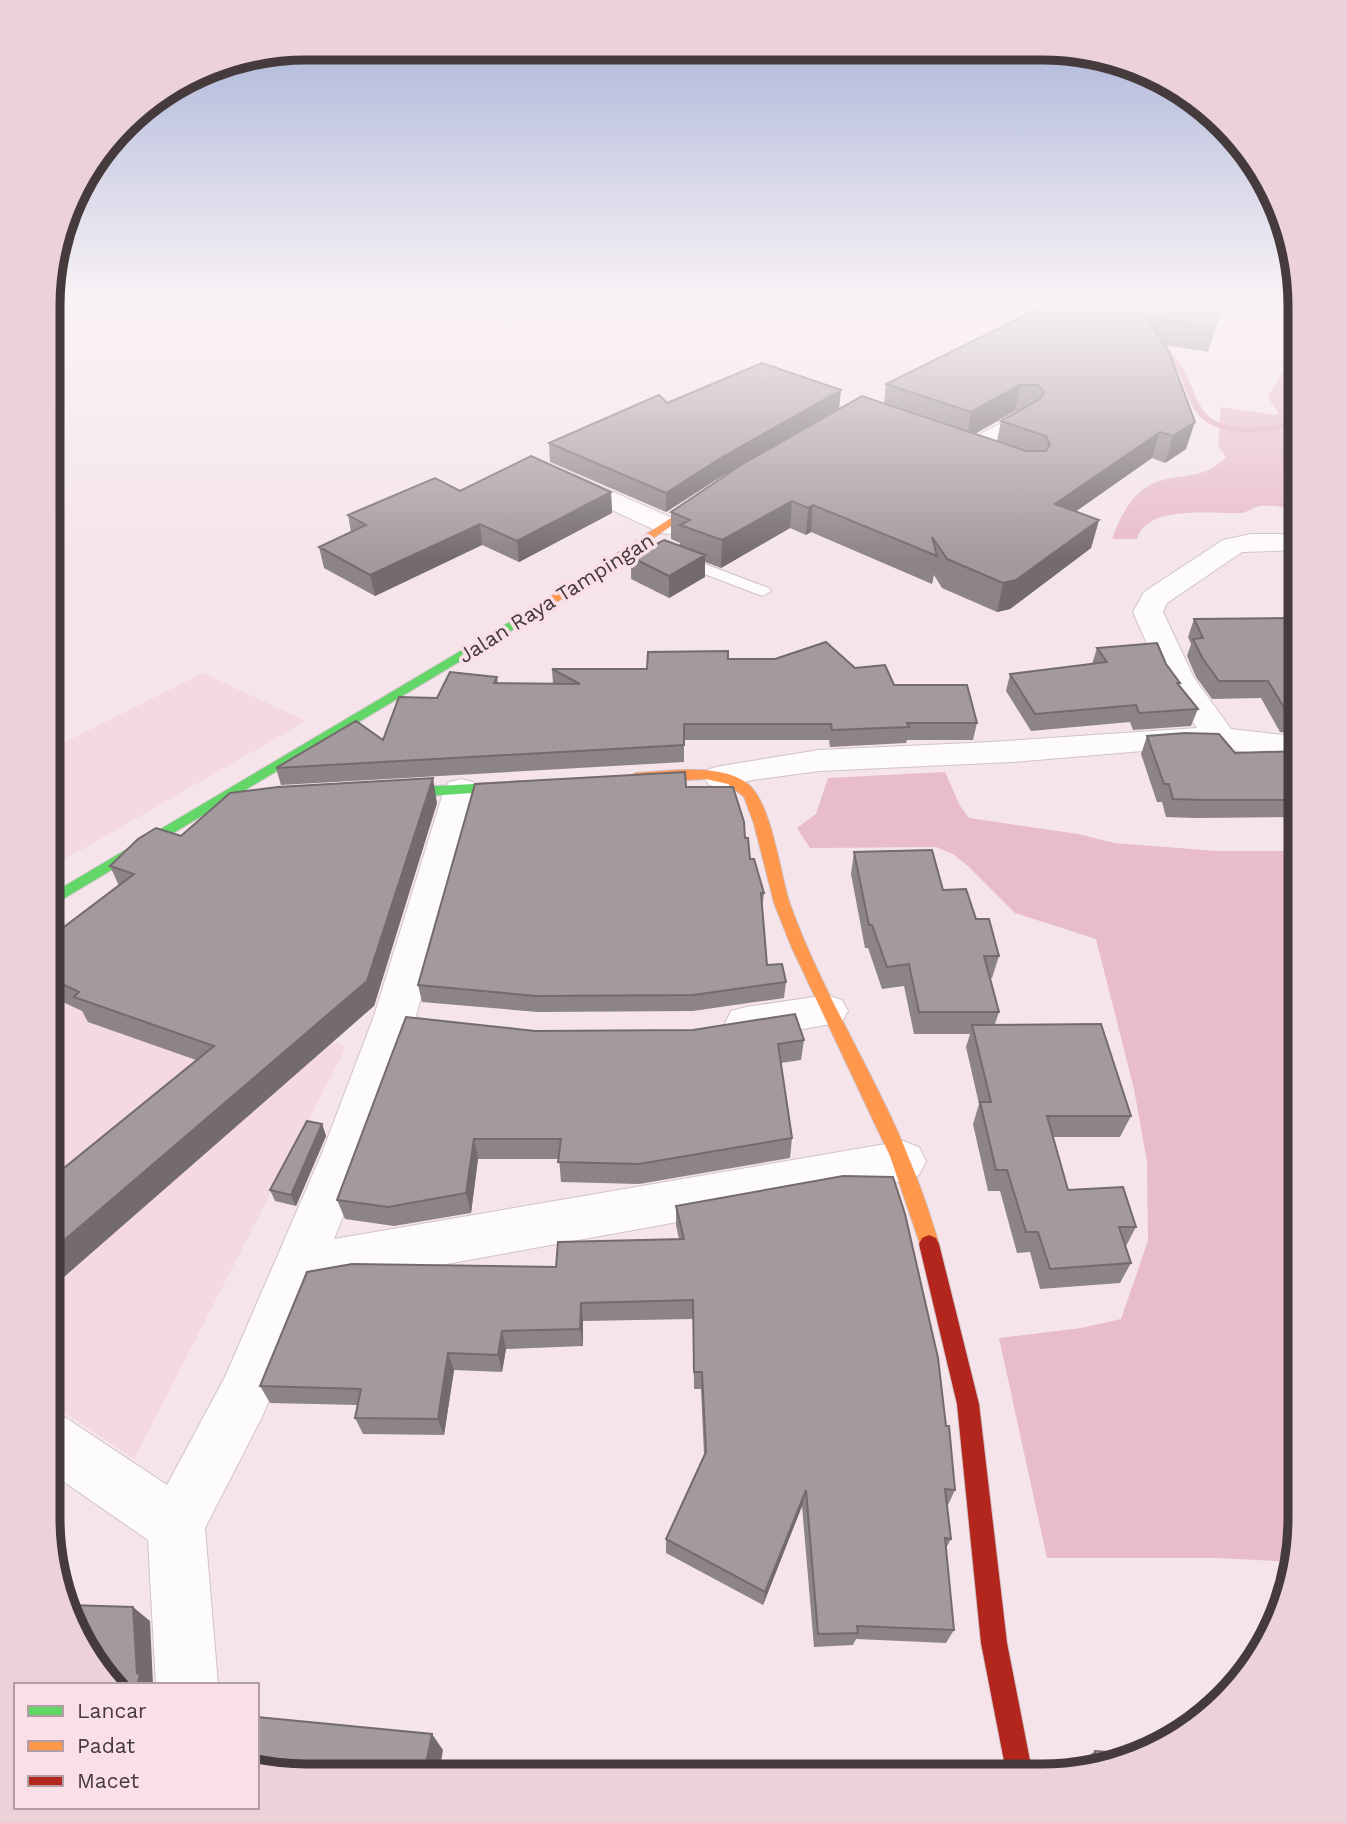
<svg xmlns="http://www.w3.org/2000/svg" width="1347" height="1823" font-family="'Work Sans',sans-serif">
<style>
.built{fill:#f4d9e1}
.forest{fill:#e8bcc9}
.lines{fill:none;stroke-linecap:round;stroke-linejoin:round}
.stream{fill:#e1adbc;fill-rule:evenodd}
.lane-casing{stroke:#d0c3c7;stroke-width:2}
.street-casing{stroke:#d0c3c7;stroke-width:2}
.fast-casing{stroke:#d0c3c7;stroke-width:2}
.slow-casing{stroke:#d0c3c7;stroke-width:2}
.jam-casing{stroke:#d0c3c7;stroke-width:2}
.lane{fill:#fefbfc;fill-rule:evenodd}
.street{fill:#fefbfc;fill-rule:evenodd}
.fast{fill:#63d668;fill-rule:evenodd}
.slow{fill:#ff974d;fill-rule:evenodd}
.jam{fill:#b3261e;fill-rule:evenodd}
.wall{fill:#8d8486;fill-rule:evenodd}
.shaded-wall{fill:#736b6d}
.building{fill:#a4999c;stroke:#736b6d;stroke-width:2}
.labels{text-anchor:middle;stroke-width:7;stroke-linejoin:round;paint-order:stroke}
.far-street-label{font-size:21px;fill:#453a3c;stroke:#fbdfe6}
.rim{fill:none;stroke:#453a3c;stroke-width:9}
</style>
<rect width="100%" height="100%" fill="#f5e5ea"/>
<path class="built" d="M203,673L306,721L48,869L49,750Z
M50,927L346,1047L134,1459L47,1401Z"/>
<path class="forest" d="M1300,355V510C1287,509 1268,503 1256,507C1250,509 1248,512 1241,513C1213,514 1146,504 1137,539H1112C1122,510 1138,483 1171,478C1194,475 1209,474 1226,457L1218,445L1221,407L1275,415L1278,413L1268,397L1281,374Z
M945,772L960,806L969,818L1078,834L1114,843L1217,851H1299V1535L1294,1562L1216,1558H1047L999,1338L1081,1328L1121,1319L1148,1241L1147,1162L1134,1089L1096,939L1015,913L968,866L953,854L936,847L810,848L797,828L816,814L828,778Z"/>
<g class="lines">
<path class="stream" d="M1160,346H1164C1172,354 1180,362 1185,372C1191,383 1194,396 1201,407C1220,438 1270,426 1300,421V425C1269,431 1220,442 1197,413C1187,401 1185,383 1177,369C1172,362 1165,355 1160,348Z"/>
<g class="lane-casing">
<path id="lane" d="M678,554L769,588L771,591L763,596L757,594L673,562L670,559Z"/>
</g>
<g class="street-casing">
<path id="street" d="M1024,411L1032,413L1036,418L1032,423L979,454L970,456L961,454L958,449L961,444Z
M565,471L677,520L681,526L677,532L668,534L659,532L556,484L552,479L556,474Z
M1251,534H1300V550L1242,552L1167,603L1163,612L1194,678L1231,729L1300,737V758L1231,750L1178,748L1012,762L819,771L752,780L721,788L709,785L704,777L709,769L721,766L819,750L991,742L1197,728L1163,680L1133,612L1144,592L1223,540Z
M461,779L473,782L478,790L416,1016L368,1153L334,1239L903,1141L919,1147L926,1161L919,1175L903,1181L314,1288L263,1415L205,1528L218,1685H156L148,1540L47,1470V1410L66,1418L167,1485L225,1377L322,1153L374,1016L444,790L449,782Z
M827,995L842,1000L848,1011L842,1022L746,1039L731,1035L725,1023L731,1011L746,1007Z"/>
</g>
<g class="fast-casing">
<path id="fast" d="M535,607L539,608V614L48,908V896Z
M526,781L533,786L531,789L383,799L376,794L383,789Z"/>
</g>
<g class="slow-casing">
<path id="slow" d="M709,493L718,495L539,614H531L529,611Z
M677,770C700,769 729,769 748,784C772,804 780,874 790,904C816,977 857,1045 890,1115C910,1157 926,1200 939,1244L936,1250L929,1253L922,1250L890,1156L791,946L774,903L754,824L744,797L728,784L706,779L635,783L628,778L635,773Z"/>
</g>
<g class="jam-casing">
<path id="jam" d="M929,1235L936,1238L939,1244L979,1404L1007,1643L1033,1776H1007L981,1643L957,1404L919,1244L922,1238Z"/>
</g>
<use href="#lane" class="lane"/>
<use href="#street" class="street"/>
<use href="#fast" class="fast"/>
<use href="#slow" class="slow"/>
<use href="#jam" class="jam"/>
</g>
<path class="wall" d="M1048,304H1223L1208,352L1164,345L1186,449L1165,463L1152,458L1076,511L1099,520L1091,548L1010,609L997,612L942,588L934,575L932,584L811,532L806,535L790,528L721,568L705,562V577L669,598L631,579V557L680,546V543L671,539V512L740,466L719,478L666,512L550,462L549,443L667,403L841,390L839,408L751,459L884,404L886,384ZM1015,411H1019L1001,421L997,441L975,434Z
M460,491L611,492L612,513L519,562L482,545L375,596L324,568L319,547L351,532L348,515Z
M1297,519H1300V532L1292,531Z
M1194,619L1300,634V735L1280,732L1261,698L1212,699L1196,677L1187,656L1191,644L1188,637Z
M1097,648L1166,664L1180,683L1179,685L1198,709L1191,726L1133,730L1130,722L1031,731L1006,691L1010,674L1092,664Z
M728,659L855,668L977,723L973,740H907L906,743L830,747L829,740H684V762L281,785L276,768L383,740L437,698L497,677L498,683L553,684L552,669H647Z
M1147,736L1235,753L1300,751L1299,817L1196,818L1166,817L1162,802H1157L1141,754Z
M686,787L745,838L750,859L764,893L762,910L767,965L786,982L784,998L693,1011L538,1012L422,1002L418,985Z
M437,803L374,1006L196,1060L88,1022L82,1011L48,995V939L119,886L110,866L181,836Z
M854,852L943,890L976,919L999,956L992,978H990L999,1012L995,1024L1131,1116L1120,1137H1053L1068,1190L1136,1227L1126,1246L1131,1263L1120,1283L1040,1289L1030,1252L1017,1253L1000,1191H988L973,1124L979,1104L966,1047L970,1034H914L904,986L882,989L868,948H865L851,874Z
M535,1031L804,1040L801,1060L781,1063L792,1138L790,1158L639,1184L561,1182L559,1159H478L471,1213L394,1226L345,1219L337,1200Z
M322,1124L326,1136L296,1206L275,1201L270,1190Z
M676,1206L946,1426L955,1490L948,1505H946L951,1539L946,1548L954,1630L946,1643L856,1639L853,1645L814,1647L802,1506L763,1605L666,1553V1539L704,1455L701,1389H694L693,1319L583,1321V1346L506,1349L502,1372L454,1370L444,1435L363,1434L355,1418L357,1405L270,1403L260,1386L556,1267L679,1239L676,1225Z
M1095,1751L1135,1754L1081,1767L1080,1762Z"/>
<path class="shaded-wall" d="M1020,385L1015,411L967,438L971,412Z
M841,390L839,408L719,478L666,512V493L719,459Z
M1195,422L1186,449L1165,463L1173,436Z
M1160,432L1152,458L1048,531L1055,504Z
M611,492L612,513L519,562L517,541Z
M792,501L790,528L721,568L722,540Z
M813,505L811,532L806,535L808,508Z
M1099,520L1091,548L1010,609L997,612L1003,583Z
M480,524L482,545L375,596L370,575Z
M705,555V577L669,598V576Z
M433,778L437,803L374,1006L48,1291V1254Z
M322,1124L326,1136L296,1206L291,1195Z
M474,1139L478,1159L471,1213L466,1193Z
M581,1303L583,1321V1346L580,1329Z
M502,1331L506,1349L502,1372L498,1355Z
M448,1353L454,1370L444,1435L438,1419Z
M806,1490L802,1506L763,1605L765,1592Z
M133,1607L150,1621L153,1685H137Z
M432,1734L443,1750L439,1774H424Z"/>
<path class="building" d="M1048,304H1223L1215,327L1146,317L1169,352L1195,422L1173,436L1160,432L1055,504L1099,520L1016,580L1003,583L947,559L932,537L937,556L813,505L808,508L792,501L722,540L680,525L690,520L671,512L741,465L862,396L1026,451H1046L1050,445L1046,436L1001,421L1040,399L1044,392L1038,385H1020L971,412L886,384Z
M762,363L841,390L719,459L666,493L549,443L659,395L667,403Z
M531,456L611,492L517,541L480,524L370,575L319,547L366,525L348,515L435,478L460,491Z
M664,540L705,555L669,576L631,557Z
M1287,618L1300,634V716L1288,714L1268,681H1219L1203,659L1193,639L1203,638L1194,619Z
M826,642L855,668L885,665L894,685H967L977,723H907L909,727L832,730L831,724H684V745L276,768L356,721L383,740L399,697L437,698L450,672L497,677L494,683L580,684L552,669H647L648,652L728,651V659H775Z
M1157,643L1166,664L1180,683H1177L1198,709L1139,713L1136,705L1035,714L1010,674L1107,662L1097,648Z
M1185,733L1219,734L1235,753L1300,751V800H1203L1173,799L1169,784H1164L1147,736Z
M685,772L686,787H733L744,822L745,838H748L750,859H754L764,893H761L767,965L782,964L786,982L693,995L536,996L418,985L475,784Z
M433,778L367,981L48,1254V1181L214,1046L74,997L79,992L48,977V939L134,874L110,866L138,839L156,828L181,836L230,793L278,787Z
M932,850L943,890L966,889L976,919H989L999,956H984L999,1012H919L909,964L887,967L872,925H869L854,852Z
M795,1014L804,1040L778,1044L792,1138L639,1164L558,1162L561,1139H474L466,1193L388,1207L337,1200L406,1017L535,1031L693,1030Z
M1101,1024L1131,1116H1047L1068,1190L1123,1187L1136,1227H1119L1131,1263L1050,1269L1038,1232H1026L1007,1170H996L980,1102H991L972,1025Z
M307,1121L322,1124L291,1195L270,1190Z
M843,1176L893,1177L905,1214L938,1358L946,1426H949L955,1490L945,1489L951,1539L945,1538L954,1630L857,1626L858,1633L818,1634L806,1490L765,1592L666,1539L706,1452L702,1372H694L693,1300L581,1303L580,1329L502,1331L498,1355L448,1353L438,1419L355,1418L361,1389L260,1386L307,1272L352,1264L556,1267L558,1242L684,1239L676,1206Z
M67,1601H70L69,1605L133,1607L137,1673L140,1675L137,1685H120L74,1632Z
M257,1717L432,1734L424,1774H272L257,1768Z
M1095,1751L1135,1754L1096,1763Z"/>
<linearGradient id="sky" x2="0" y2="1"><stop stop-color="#a5b1d6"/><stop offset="0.54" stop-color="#faf3f6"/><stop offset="1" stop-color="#faf3f6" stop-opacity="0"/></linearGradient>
<rect width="1347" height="560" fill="url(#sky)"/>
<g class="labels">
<g class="far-street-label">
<text transform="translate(556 598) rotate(-32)" y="7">Jalan Raya Tampingan</text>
</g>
</g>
<path d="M0 0H1347V1823H0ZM306 60H1042A246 246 0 0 1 1288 306V1518A246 246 0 0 1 1042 1764H306A246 246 0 0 1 60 1518V306A246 246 0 0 1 306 60Z" fill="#ecd2d8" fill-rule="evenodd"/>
<path class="rim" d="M306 60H1042A246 246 0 0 1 1288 306V1518A246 246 0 0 1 1042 1764H306A246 246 0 0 1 60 1518V306A246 246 0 0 1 306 60Z"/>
<rect x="14" y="1683" width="245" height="126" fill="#fbdfe6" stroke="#b29da2" stroke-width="2"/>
<rect x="28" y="1706" width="35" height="10" fill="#63d668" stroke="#b29da2" stroke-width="2"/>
<text x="77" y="1718" font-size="21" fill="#453a3c">Lancar</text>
<rect x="28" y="1741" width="35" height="10" fill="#ff974d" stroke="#b29da2" stroke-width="2"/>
<text x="77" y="1753" font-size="21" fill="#453a3c">Padat</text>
<rect x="28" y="1776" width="35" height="10" fill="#b3261e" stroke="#b29da2" stroke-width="2"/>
<text x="77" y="1788" font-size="21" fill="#453a3c">Macet</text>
</svg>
